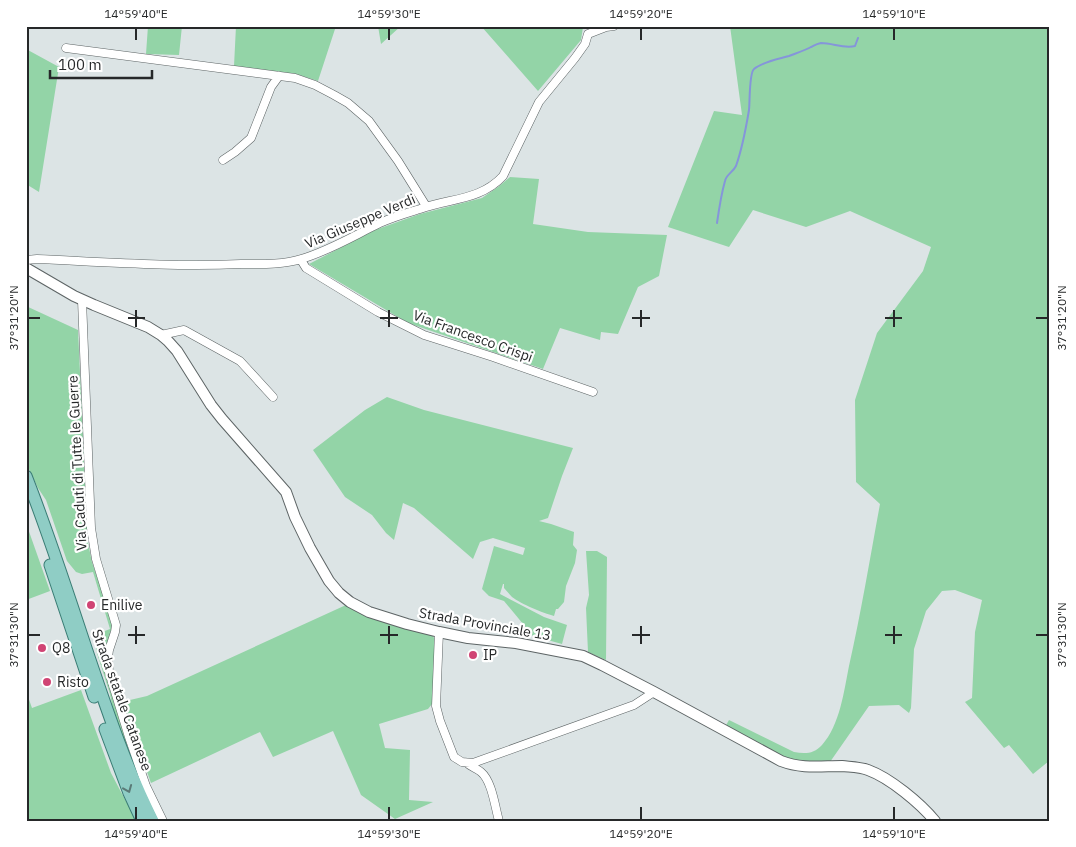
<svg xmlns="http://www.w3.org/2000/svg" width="1076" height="847" font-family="'IBM Plex Sans',sans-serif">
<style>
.green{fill:#93d4a7}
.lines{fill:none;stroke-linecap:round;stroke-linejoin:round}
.stream{stroke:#8595da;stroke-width:2}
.street-casing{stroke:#5d6465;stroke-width:9}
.secondary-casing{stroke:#5d6465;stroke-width:12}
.primary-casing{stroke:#3a7d75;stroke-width:13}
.street{stroke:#fff;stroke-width:8}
.secondary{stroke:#fff;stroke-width:10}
.primary{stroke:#8fcdc5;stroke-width:11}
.oneway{stroke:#5a7a77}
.ticks{fill:none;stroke:#262829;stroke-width:2}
.poi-dot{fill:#d04474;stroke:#fff;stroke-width:2}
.labels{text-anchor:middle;stroke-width:4.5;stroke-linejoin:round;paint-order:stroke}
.street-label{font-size:14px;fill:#262829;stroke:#fff}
.poi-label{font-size:14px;fill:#262829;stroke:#fff;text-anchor:start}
.neatline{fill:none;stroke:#262829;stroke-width:2}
.ticks-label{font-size:12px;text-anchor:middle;fill:#262829}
</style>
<rect width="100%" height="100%" fill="#dce4e5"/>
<path class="green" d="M148,26H182L179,55L146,54Z
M236,26H336L318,81L296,74L234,66Z
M378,26H401L381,44Z
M481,26H582L583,27L581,40L538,91Z
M730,26H1050V762L1049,761L1033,774L1009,745L1004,748L965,702L972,698L975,632L982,600L955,590L942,591L926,611L914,649L911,708L909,713L899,705L869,706L830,762L806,763L788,759L725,727L729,720L794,752C805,754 814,754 822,745C840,725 844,691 849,666C861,613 870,558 880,504L856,482L855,400L877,333L923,271L931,247L850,211L806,227L753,210L729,247L668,227L714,111L742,115Z
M26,49L59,67L39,192L26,184Z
M510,177L539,179L533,224L588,232L667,235L659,276L638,287L618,334L601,332L600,340L560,328L543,369L408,323L309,264L375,230L420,214L482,198L498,187Z
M26,306L78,330L88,543L92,562L112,621V627L104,655V665L133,765L113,710L110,694L96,650L97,634L110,629L93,572L82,574L76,572L67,561L46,500L38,488L26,463Z
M387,397L424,410L573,448L562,476L548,518L539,521L551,524L574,532L573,545L577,550L575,563L566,586L564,602L558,609H556L554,616C543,613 521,604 512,597C509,594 507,591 504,588V584H503L500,594L544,617L567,625L562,644L533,636L504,601L489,596L482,589L494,546L523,555L525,548L493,538L480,542L473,559L414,508L403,503L394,540L386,533L372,515L345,497L313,450L365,410Z
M26,523L50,591L26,600Z
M586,551H597L607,557L606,660L588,652L586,608L589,595Z
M346,605L368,617L393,625L431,634L435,639L436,650L432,704L428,709L379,724L385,748L410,750L409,800L433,802L395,819L361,795L333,731L273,757L260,732L151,783L124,707L130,700L147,696Z
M81,690L111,773L121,792L137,821H26V691L32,708Z"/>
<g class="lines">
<path class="stream" d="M717,223C719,209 721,195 725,181C726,175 733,172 736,166C742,149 746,128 749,110C750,101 749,73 754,69C762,62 779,59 789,56C794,54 808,49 811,47C815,45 816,44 821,43C833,43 844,49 855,46L858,38"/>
<g class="street-casing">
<path id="street" d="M66,48L295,78L315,85L334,95L348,103L369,121L398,161L426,206
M223,160L235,152L251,138L271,87L279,76
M26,260L37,259C105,262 173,267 241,264C261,264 282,265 301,259C329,251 355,235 380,223C393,217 407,213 420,209C449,198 480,201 503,176L539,102L575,58L585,44L588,34L606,27L614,26
M301,260L306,268L378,312L424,335L493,357L593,392
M82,300L91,528L96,559L116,625L115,632L109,650L108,657L109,672L129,737L146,786L163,821
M161,335L184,330L240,361L273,397
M439,632L436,706L440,721L454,757L462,762L473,763L634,705L654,692
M467,763C471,767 476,768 481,772C492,781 495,807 499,821"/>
</g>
<g class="secondary-casing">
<path id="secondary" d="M26,268L74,296L94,305L148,327L161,335L168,341L177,351L211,405L222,419L286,492L295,517L310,548L329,581L339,593L350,602L369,612L407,624L439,632L468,638L516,643L583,656L602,665L654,692L781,761C802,769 820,766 842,766C851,767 860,767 868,770C890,778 920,803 935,821"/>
</g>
<g class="primary-casing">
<path id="primary" d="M26,476C48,532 67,590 86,648C106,707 125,765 153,821
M50,565L94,697
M105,729L129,793L142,821"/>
</g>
<use href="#street" class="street"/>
<use href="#secondary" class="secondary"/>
<use href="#primary" class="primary"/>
</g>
<defs><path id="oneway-chevron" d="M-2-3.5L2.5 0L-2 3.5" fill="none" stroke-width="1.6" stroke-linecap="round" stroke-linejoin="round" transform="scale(1.25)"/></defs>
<use class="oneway" href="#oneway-chevron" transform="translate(128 789) rotate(68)"/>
<path class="ticks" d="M136,28V40M389,28V40M641,28V40M894,28V40M136,310V327M389,310V327M641,310V327M894,310V327M28,318H40M128,318H145M380,318H398M632,318H650M885,318H902M1036,318H1048M136,626V644M389,626V644M641,626V644M894,626V644M28,635H40M128,635H145M380,635H398M632,635H650M885,635H902M1036,635H1048M136,807V820M389,807V820M641,807V820M894,807V820"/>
<g class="poi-dot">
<circle cx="91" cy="605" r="5"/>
<circle cx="42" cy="648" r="5"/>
<circle cx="473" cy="655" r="5"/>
<circle cx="47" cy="682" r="5"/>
</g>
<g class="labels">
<g class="street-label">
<text transform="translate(360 221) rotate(-23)" y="5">Via Giuseppe Verdi</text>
<text transform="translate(473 336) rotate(20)" y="5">Via Francesco Crispi</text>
<text transform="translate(77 463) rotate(-93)" y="5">Via Caduti di Tutte le Guerre</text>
<text transform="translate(485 624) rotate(10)" y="5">Strada Provinciale 13</text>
<text transform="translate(122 700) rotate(70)" y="5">Strada statale Catanese</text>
</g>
<g class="poi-label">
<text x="101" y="610">Enilive</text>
<text x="52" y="653">Q8</text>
<text x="483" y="660">IP</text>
<text x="57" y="687">Risto</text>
</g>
</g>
<rect width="1076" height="847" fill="none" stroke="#ffffff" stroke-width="55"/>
<path d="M50 70v8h102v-8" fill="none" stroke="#262829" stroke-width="2.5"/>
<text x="58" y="70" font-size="15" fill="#262829" stroke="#ffffff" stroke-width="4" paint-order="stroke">100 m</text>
<rect x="28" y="28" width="1020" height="792" class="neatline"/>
<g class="ticks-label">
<text x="136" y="18">14°59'40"E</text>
<text x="389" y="18">14°59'30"E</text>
<text x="641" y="18">14°59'20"E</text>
<text x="894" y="18">14°59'10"E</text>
<text transform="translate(1062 318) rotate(-90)" y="4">37°31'20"N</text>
<text transform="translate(14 318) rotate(-90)" y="4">37°31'20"N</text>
<text transform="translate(1062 635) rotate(-90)" y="4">37°31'30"N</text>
<text transform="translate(14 635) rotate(-90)" y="4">37°31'30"N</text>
<text x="136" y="838">14°59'40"E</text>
<text x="389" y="838">14°59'30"E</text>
<text x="641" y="838">14°59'20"E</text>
<text x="894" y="838">14°59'10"E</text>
</g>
</svg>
